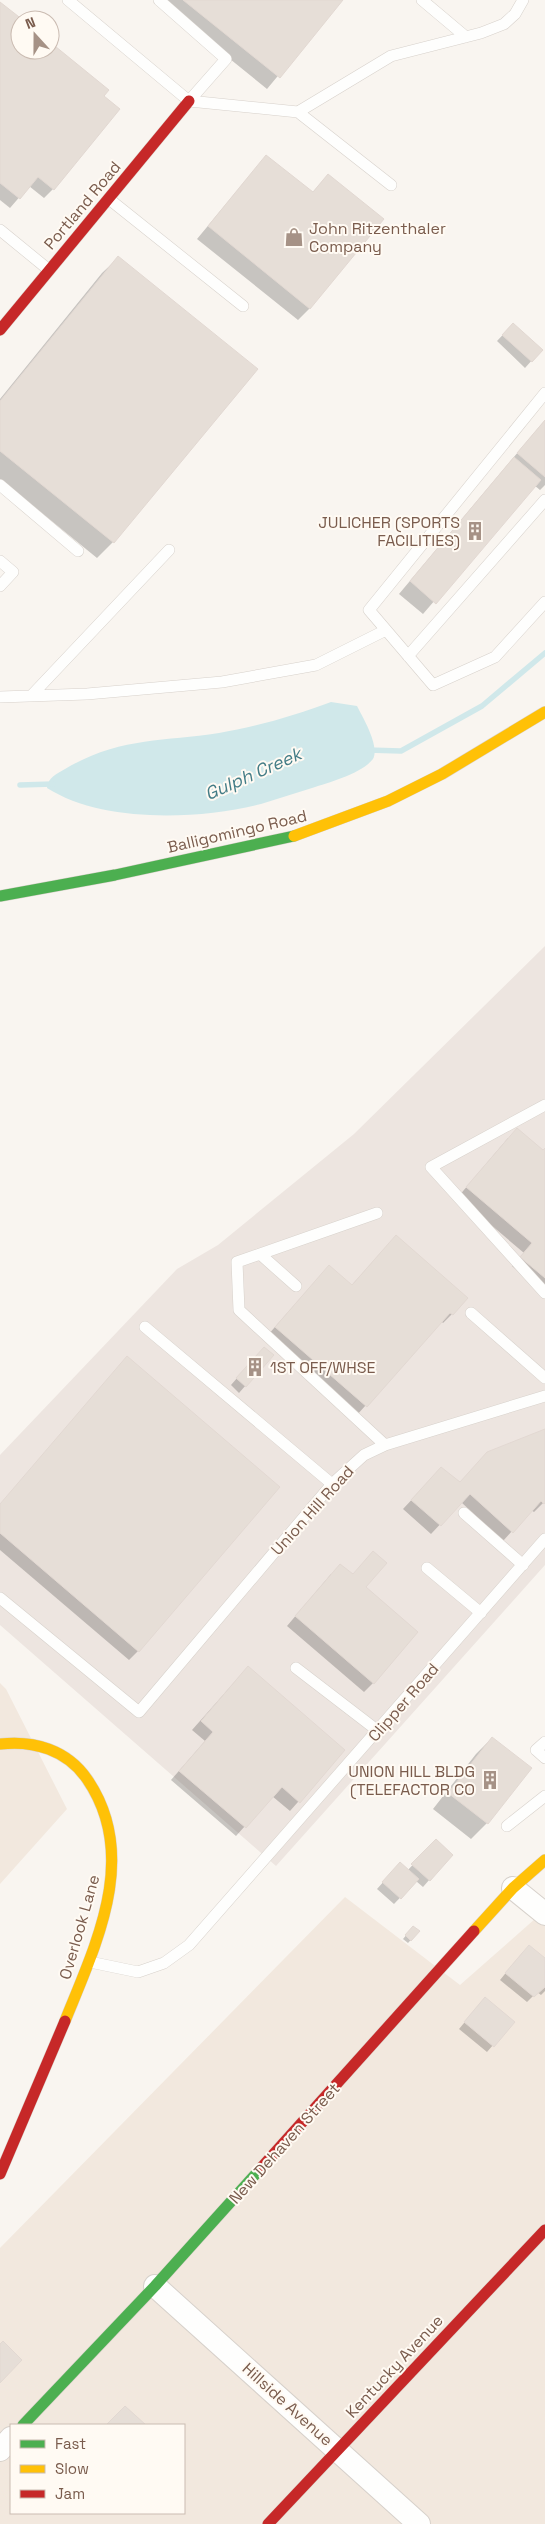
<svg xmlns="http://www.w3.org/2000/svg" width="545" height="2524" font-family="'Space Grotesk',sans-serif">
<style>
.residential{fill:#f2e8de;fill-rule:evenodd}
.industrial{fill:#ede5e0}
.water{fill:#d0e8ea}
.shadow{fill:#0003}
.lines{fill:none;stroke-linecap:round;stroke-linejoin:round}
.stream{stroke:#d0e8ea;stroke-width:5.5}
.building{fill:#e6ded7;stroke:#e2d8d2}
.lane-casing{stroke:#d7d1cb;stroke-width:12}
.street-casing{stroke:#d7d1cb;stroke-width:24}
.fast-casing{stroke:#d9d2cb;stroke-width:12}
.slow-casing{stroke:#d9d2cb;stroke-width:12}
.jam-casing{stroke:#d9d2cb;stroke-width:12}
.lane{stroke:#fefefd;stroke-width:11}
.street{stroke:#fefefd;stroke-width:22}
.fast{stroke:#4caf50;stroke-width:11}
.slow{stroke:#ffc107;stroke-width:11}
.jam{stroke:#c62828;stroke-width:11}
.labels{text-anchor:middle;stroke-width:4;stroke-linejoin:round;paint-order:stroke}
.street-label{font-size:16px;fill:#7a5c4d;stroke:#fffaf3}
.poi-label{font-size:16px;fill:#7a5c4d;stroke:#fffaf3;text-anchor:start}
.water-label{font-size:18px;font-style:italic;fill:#437c86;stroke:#fffaf3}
</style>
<rect width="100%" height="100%" fill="#f9f5f0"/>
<path class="residential" d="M0,1683L6,1689L67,1809L0,1884Z
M345,1897L460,1985L545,1910V2524H0V2248ZM11,2425H184V2513H11Z"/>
<path class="industrial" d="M545,946V1565L276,1866L0,1625V1455L177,1269L218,1245L354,1134Z"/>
<path class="water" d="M331,702L357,706C363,718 380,746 373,759C361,774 330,782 312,788C295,793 278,799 261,804C198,820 102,823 47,788C48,777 57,774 65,769C119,737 161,742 219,733C255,727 297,715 331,702Z"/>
<path class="shadow" d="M157,0H341L267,89Z
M0,3L21,20L20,50H50V44L102,96L53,189L44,198L29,186L10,208L0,200Z
M266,156L312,193L328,175L310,308L298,320L197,239Z
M118,258L113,542L97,558L0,479V399L102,273Z
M513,324L541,350L525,368L497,341Z
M545,420V485L540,490L534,485L423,614L399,594Z
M508,1138L542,1151L545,1148V1295L512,1266L524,1253L458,1197Z
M387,1246L452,1314L443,1323L441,1321L357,1415L267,1336L320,1276L351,1286Z
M258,1354L272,1355L239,1393L231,1385Z
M545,1430V1501L534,1512L531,1510L503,1541L461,1502L431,1534L403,1509L432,1478L460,1483Z
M0,1505L138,1651L129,1660L0,1550Z
M331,1574L373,1683L364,1692L287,1626Z
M239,1677L344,1750L290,1811L272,1796L236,1836L171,1780L205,1741L192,1730Z
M492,1738L530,1768L487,1823L471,1839L433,1809L476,1754Z
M436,1840L451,1855L423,1887L416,1881L394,1904L377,1889L394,1870L407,1871Z
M413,1927L418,1932L408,1943L403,1939Z
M523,1952L545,1960V1991L541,1995L537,1992L527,2002L500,1980Z
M479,2005L513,2022L487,2052L459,2029Z"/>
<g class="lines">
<path class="stream" d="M367,750L401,751L482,706L545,653
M20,785L53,784"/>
</g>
<path class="building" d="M183,0H343L280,78Z
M0,2L23,20H20V50H50V42L109,90L104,96L120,109L54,190L38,177L20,199L0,183Z
M266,155L313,192L328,174L384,219L310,309L208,226Z
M118,256L258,369L114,543L0,451V401Z
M513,323L543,350L532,362L502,335Z
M545,420V477L517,453Z
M514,457L541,480L436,604L410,581Z
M517,1128L543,1150L545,1148V1278L520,1257L532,1243L466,1187Z
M396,1235L468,1298L453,1315L450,1313L367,1407L275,1327L329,1265L352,1285Z
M264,1347L274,1355L246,1387L236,1378Z
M127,1356L280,1487L139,1652L0,1533V1504Z
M545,1429V1503L544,1504L541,1501L513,1533L470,1494L441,1526L411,1500L441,1467L460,1482L487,1452Z
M373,1551L387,1563L366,1587L418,1632L374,1684L295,1616L340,1564L353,1574Z
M248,1666L345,1750L300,1803L282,1787L246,1828L179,1771L213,1732L201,1721Z
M492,1737L532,1768L488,1824L448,1793Z
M436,1839L453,1855L430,1881L411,1864Z
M400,1862L419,1879L401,1899L382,1882Z
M413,1926L420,1931L411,1941L405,1935Z
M529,1945L545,1958V1987L534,1997L505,1973Z
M485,1997L515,2022L494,2047L464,2022Z
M3,2341L22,2360L0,2383V2344Z
M125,2406L146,2425H106Z"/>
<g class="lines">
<g class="lane-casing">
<path id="lane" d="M68,0L189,101L298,112L391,185
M159,0L226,59L189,101
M422,0L466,37
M298,112L391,56L481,33L504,24L515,14L523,0
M109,199L243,306
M0,230L49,270
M545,393L369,610L433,685L495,657L545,602
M0,485L78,551
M0,561L13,572L0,586
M408,656L545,500
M31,696L169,550
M0,697L87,694L222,682L316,665L386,630
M545,1105L431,1167L545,1293
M377,1213L237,1262L239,1310L385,1445
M260,1254L296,1286
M471,1313L545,1378
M145,1327L332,1484
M464,1513L523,1565
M427,1568L481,1613
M0,1598L139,1712L332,1484L364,1455L385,1445L545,1396
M296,1668L378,1731
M545,1742L536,1750L545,1758
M507,1826L545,1796
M90,1962L138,1972L164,1963L189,1945L545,1539"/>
</g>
<g class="street-casing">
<path id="street" d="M513,1888L545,1914
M155,2286L419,2524
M0,2450L11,2438"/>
</g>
<g class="fast-casing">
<path id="fast" d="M0,896L115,875L294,836
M23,2425L155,2286L262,2167"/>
</g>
<g class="slow-casing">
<path id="slow" d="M294,836L388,801L442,774L545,712
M0,1744C34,1740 67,1750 87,1779C140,1856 96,1944 65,2021
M474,1931L513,1888L545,1860"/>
</g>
<g class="jam-casing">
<path id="jam" d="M0,330L189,101
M262,2167L474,1931
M0,2174L65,2021
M268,2524L545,2230"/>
</g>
<use href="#lane" class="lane"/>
<use href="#street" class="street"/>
<use href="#fast" class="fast"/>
<use href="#slow" class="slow"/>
<use href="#jam" class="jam"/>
</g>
<defs>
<g id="shop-bare" transform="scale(1.5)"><path d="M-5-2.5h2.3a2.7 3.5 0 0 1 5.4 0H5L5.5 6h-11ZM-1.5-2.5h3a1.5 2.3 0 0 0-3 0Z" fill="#a69286" stroke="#fffaf3" stroke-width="2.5" paint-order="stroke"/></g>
<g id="building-bare" transform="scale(1.5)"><path d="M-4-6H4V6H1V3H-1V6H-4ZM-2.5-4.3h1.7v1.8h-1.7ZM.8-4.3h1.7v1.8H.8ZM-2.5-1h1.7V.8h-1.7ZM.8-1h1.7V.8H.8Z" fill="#a69286" stroke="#fffaf3" stroke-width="2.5" paint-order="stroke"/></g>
</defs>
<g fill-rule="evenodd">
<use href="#shop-bare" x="294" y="237"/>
<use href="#building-bare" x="475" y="531"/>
<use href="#building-bare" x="255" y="1367"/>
<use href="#building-bare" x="490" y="1780"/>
</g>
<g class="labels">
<g class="street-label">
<text transform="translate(82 205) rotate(-50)" y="6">Portland Road</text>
<text transform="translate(237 831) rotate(-13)" y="6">Balligomingo Road</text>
<text transform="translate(312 1510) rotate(-48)" y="6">Union Hill Road</text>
<text transform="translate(403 1702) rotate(-49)" y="6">Clipper Road</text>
<text transform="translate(79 1927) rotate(-74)" y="6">Overlook Lane</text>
<text transform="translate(284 2143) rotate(-48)" y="6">New Dehaven Street</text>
<text transform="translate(394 2366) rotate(-47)" y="6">Kentucky Avenue</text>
<text transform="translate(288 2404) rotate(42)" y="6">Hillside Avenue</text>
</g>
<g class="poi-label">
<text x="309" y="234">John Ritzenthaler<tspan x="309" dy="18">Company</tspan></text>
<text x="460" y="528" text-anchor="end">JULICHER (SPORTS<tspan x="460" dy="18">FACILITIES)</tspan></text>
<text x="270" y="1373">1ST OFF/WHSE</text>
<text x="475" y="1777" text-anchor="end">UNION HILL BLDG<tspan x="475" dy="18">(TELEFACTOR CO</tspan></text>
</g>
<g class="water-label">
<text transform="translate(253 774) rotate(-24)" y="6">Gulph Creek</text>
</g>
</g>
<rect x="10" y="2424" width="175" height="90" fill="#fffaf3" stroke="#cabbb1"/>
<rect x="20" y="2440" width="25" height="8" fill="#4caf50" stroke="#cabbb1"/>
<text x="55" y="2449" font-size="15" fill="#7a5c4d">Fast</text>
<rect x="20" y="2465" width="25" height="8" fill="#ffc107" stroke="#cabbb1"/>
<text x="55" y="2474" font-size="15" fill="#7a5c4d">Slow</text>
<rect x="20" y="2490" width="25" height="8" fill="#c62828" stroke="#cabbb1"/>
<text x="55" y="2499" font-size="15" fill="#7a5c4d">Jam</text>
<g transform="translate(35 35) rotate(339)"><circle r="24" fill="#fffaf3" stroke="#cabbb1"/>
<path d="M0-4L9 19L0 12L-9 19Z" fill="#a69286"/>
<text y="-8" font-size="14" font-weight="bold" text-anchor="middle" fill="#7a5c4d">N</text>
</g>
</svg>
